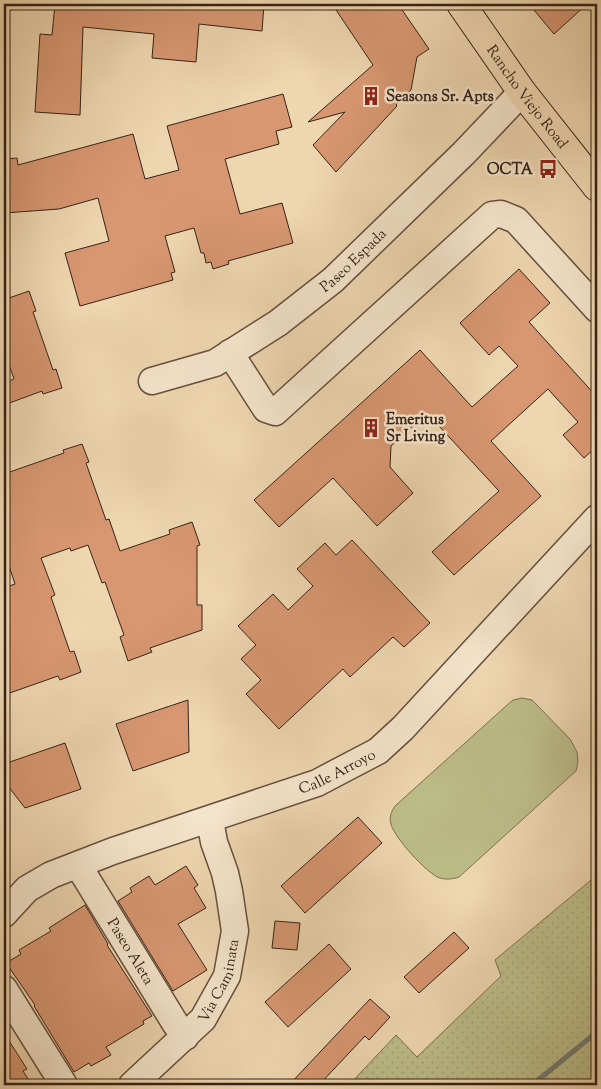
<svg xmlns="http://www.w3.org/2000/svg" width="601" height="1089" font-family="'Sorts Mill Goudy',serif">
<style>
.grass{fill:url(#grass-dots);stroke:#7a7050}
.green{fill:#bcbd88;stroke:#7a7050}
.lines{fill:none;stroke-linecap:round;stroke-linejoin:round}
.stream{stroke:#727c74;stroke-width:5}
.building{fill:#d79771;stroke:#372219}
.minor-casing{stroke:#654f3e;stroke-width:29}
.major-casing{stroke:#372219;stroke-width:30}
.minor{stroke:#f4e4cb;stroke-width:26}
.major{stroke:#eed6af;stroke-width:28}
.labels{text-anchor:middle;stroke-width:5;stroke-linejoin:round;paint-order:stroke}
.poi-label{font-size:15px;font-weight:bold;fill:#372219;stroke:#f4e4cb;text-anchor:start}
.street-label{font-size:15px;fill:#372219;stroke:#f4e4cb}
</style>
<defs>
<pattern id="grass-dots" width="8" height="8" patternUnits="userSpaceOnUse" patternTransform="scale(1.25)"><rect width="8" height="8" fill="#bcbd88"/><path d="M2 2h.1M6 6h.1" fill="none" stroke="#a2a275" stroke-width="1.8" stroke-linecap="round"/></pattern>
</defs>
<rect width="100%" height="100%" fill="#eed6af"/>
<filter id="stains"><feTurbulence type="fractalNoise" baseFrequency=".004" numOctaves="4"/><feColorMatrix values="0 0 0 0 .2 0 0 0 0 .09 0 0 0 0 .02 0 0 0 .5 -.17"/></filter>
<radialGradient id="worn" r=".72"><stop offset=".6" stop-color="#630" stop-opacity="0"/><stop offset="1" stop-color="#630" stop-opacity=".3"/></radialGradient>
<path class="grass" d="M597,875V1085H349L396,1035L417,1057L501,976L495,960Z"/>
<path class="green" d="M522,698L532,700L570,739L577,752L578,762L576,771L459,877C453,879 446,880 440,878C428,875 393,836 391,824C389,817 391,812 395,806L505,707L513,700Z"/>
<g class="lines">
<path class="stream" d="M532,1085L597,1032"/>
</g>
<path class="building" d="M55,4H264L262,31L199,24L196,62L152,58L154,34L83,27L80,115L35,112L40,34L52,35Z
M332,4H398L429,49L417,57L411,90L396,105L397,106L336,172L313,145L345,112L308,122L373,65Z
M529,4H587L554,34Z
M283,94L292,127L276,131L279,144L225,159L240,214L282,203L293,243L228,261L229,264L213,269L211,262L206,263L204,253H201L194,228L165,236L175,272L171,273L173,280L80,306L65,253L109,241L98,198L59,209L4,213V159L17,158L18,165L133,134L145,179L179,170L167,126Z
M519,269L550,303L529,322L597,397V446L584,458L563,435L578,422L548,389L491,441L541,496L454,575L432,552L499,491L427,413L391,446L390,467L413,493L377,526L333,478L279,527L254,500L420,350L472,407L518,366L499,346L489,355L460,323Z
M29,291L36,311L33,312L53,370L56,369L62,388L43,394L42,391L4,405V383L14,379L4,350V303L10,301L9,298Z
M82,444L89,462L86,463L106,520L109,519L120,551L170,534L169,530L192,522L200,545L197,546V605H202V630L150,648L152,652L128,661L120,637L124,635L105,582L102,583L88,545L71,551L70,548L41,558L55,595L51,597L60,623L70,652L74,651L81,672L60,680L58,676L4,695V588L15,584L5,554L8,553L4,542V474L64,453L63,450Z
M352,540L430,623L404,647L393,637L350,677L343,669L279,729L246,694L261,680L241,659L256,645L238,626L273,594L288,610L313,586L297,569L325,543L336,555Z
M188,700L189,752L133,771L116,724Z
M65,743L81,789L25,808L4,781V764Z
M358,817L382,843L305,913L281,886Z
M186,866L198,885L194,888L206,908L178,924L207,970L173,991L118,901L132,892L130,888L149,876L155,885Z
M85,905L108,944L107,945L152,1016L143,1021L144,1024L106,1047L111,1055L91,1066L89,1063L74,1072L34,1006L35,1005L6,963L21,954L19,950L51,931L49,928Z
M275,921L300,923L297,950L272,948Z
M454,932L469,948L419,993L404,977Z
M329,944L351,969L288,1027L265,1002Z
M370,999L390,1017L369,1040L365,1036L319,1085H289Z
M4,1033L27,1069L23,1071L32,1085H4Z"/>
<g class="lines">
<g class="minor-casing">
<g id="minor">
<path d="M230,353L266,409L275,412L492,215L501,214L516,220L597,309"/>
<path id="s1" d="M152,381L215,363L278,323L333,280L464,153L522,92"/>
<path id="s2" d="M78,865L175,1023L185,1037"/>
<path id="s3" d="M4,914L27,889L51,875L113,851L317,783L378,751L403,728L597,518"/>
<path d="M4,989L64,1085"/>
<path id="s4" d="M132,1085L203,1019L227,976L235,931L229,891L225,873L214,842L210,820"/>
</g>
</g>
<g class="major-casing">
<g id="major">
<path id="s5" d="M461,4L522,92L597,187"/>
</g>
</g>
<use href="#minor" class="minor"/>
<use href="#major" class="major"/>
</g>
<defs>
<g id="building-bare" transform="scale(1.5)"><path d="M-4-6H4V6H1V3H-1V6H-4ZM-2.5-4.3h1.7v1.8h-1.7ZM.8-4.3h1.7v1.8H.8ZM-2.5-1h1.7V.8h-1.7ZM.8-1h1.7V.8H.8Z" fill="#8f2418" stroke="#f4e4cb" stroke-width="2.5" paint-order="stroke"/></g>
<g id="bus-bare" transform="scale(1.5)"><path d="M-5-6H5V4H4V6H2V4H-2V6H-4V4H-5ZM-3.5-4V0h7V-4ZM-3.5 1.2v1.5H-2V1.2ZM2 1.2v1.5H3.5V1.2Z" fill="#8f2418" stroke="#f4e4cb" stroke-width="2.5" paint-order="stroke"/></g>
</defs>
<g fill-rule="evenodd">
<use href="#building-bare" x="371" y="96"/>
<use href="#bus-bare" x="548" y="169"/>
<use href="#building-bare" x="371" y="428"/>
</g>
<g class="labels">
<g class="poi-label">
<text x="386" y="101">Seasons Sr. Apts</text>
<text x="533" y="174" text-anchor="end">OCTA</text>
<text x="386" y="424">Emeritus<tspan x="386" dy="17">Sr Living</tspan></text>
</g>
<g class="street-label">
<text dy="5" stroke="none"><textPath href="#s5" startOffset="114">Rancho Viejo Road</textPath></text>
<text dy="5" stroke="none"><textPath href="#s1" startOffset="238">Paseo Espada</textPath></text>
<text dy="5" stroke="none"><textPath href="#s3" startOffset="366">Calle Arroyo</textPath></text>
<text dy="5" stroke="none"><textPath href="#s2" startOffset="101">Paseo Aleta</textPath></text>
<text dy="5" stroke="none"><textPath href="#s4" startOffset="139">Via Caminata</textPath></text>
</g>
</g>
<rect width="601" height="1089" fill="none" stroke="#eed6af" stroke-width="20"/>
<rect x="5" y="5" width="591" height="1079" fill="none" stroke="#372219" stroke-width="2.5"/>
<rect x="10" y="10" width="581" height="1069" fill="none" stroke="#372219"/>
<rect width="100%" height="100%" filter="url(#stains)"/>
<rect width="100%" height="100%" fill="url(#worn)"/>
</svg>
